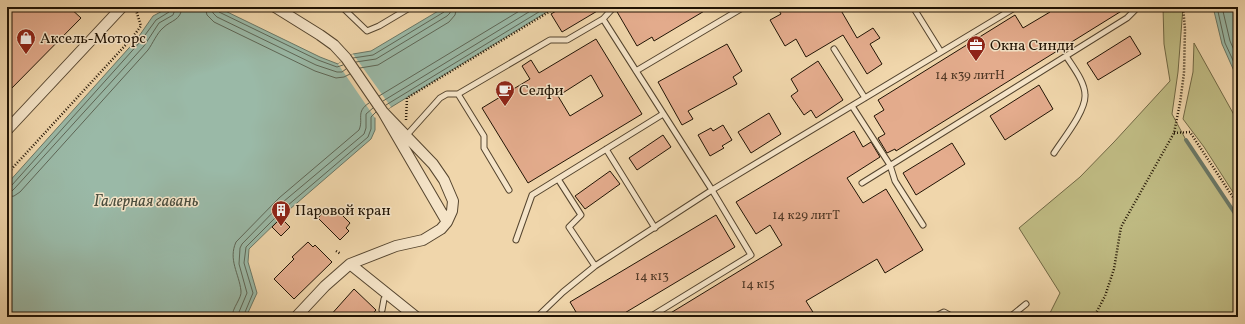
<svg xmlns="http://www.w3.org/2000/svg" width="1245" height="324" font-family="Vollkorn,serif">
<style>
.green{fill:#c0bc84;stroke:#706844}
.water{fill:#9ab9a7;stroke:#697766}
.pier{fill:#f0d6ab}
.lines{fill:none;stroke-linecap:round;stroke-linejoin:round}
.shore{stroke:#5d6656;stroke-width:1}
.stream{stroke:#697766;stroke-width:4}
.building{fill:#e4ac8d;stroke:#201304;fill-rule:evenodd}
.lane-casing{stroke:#54442e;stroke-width:7}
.street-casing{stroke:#54442e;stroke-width:12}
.path{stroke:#201304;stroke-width:2.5;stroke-dasharray:1 2;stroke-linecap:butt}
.lane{stroke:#f5e4c8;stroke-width:5}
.street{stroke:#f5e4c8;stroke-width:10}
.labels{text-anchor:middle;stroke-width:3;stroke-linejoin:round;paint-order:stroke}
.number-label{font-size:13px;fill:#513926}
.poi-label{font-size:15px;fill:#201304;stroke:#f5e4c8;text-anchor:start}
.water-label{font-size:16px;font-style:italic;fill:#4b4d3d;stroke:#f5e4c8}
</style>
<rect width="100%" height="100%" fill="#f0d6ab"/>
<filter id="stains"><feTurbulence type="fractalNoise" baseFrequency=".005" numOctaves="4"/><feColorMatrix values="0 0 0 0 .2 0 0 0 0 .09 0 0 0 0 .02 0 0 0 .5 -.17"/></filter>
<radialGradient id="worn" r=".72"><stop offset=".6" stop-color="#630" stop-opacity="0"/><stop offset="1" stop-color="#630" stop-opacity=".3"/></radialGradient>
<path class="green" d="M1163,7H1183L1178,72L1172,114L1186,140L1238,218V317H1048L1060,293L1019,228L1080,177L1114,142L1170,81L1164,44Z
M1194,43L1238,122V200L1204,147L1183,119L1193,72Z"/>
<path class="water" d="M170,7H217L320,57L338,64L353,54L371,51L445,7H555L375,117V130L371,139L290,209L249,249L248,262L257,293L246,317H7V184L137,39L153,16Z
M1213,7H1238V80L1222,44Z"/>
<path class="pier" d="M353,54L391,107L375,118L338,64Z"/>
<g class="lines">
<path class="shore" d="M205,7L207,15L214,22L315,71L336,78L344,77L350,74
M211,7L213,13L217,17L316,65L337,72H342L346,69
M217,7L219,12L318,60L337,67L343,65
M1217,7L1225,43L1238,71
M1222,7L1230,41L1238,59
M353,58L373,55L444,12L446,7
M356,62L376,59L447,16L450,13L451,7
M360,68L378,65L449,22L455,15L457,7
M379,96L526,7
M383,101L537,7
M386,105L547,7
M7,186L12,185L140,42L156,20L169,12L171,7
M7,191H12L15,188L144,46L159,23L173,15L176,7
M7,197L14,196L20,192L148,50C153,43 157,33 163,28C171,20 181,21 182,7
M232,317C232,308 242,298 241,291C239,273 228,260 236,242L279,198L359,130C364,119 355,112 369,103
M238,317L239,312L247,293L239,264L240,248L242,244L283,202L364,134L366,128V114L373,108
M243,317L253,293L244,263L246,247L287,206L368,137L371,129V117L376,112"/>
<path class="stream" d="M1186,140L1238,218"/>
</g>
<path class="building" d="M7,7H69L81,18L7,93Z
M563,7H604L562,32L551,14Z
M618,7H711L654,41L652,37L637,46L616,10Z
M777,7H839L857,38L873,28L880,38L870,44L882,64L867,74L843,35L806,57L796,39L785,46L770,20L781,14Z
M1047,7H1128L896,151L895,149L887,153L878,138L885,134L874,116L884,110L878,100L1015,15L1023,28L1050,12Z
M1130,36L1141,54L1098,80L1087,63Z
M596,39L642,114L528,183L482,108L530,79L522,66L531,60L539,73ZM591,75L603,96L570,116L558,96Z
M727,44L742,71L733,77L737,84L688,111L693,119L682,125L658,82Z
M818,61L843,100L816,118L811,110L804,115L791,96L798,91L791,79Z
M1039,85L1053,109L1005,140L990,116Z
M769,113L781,134L751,153L738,132Z
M723,125L732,140L722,146L724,148L710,156L698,135L711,128L713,131Z
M854,131L863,147L871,142L880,157L847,178L863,203L886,189L923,250L885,273L877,259L806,301L816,317H664L782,245L770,225L756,234L736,202Z
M663,135L671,147L637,170L629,158Z
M952,143L965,164L916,195L903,173Z
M610,171L620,184L585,209L575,196Z
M328,208L334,214L337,210L350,223L346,228L349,231L340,240L318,218Z
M716,215L735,247L618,317H579L570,302Z
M281,218L290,227L281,236L272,227Z
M308,242L313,247L315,245L332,262L294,299L274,279L294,259L292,257Z
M354,289L376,310L370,317H329Z"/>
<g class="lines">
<g class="lane-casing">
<path id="lane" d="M342,7L367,31L379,26L411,7
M913,7L941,52
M603,19L712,190L751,255L650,317
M834,49L865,98
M636,71L744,7
M458,94L484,136V148L509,190
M852,106L890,165L895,181L923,225
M406,136L440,98L447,94H458L550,40H567L603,19L614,7
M606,149L655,228
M1054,153C1063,139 1086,111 1085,95C1085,82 1073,67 1066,56
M558,179L581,215L569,227L595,266
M862,183L1127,18L1135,10V7
M516,240L532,195L663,114
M382,310L384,299L388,294
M537,317L563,292L595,266L712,190L1016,7
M934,317L944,312L953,317
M1010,317L1026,304"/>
</g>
<g class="street-casing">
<path id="street" d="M275,7L320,35L334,45L346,58L383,112L447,222
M7,130L122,7
M350,264L416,317
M296,317L325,286L350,264L396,246L423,240L441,229L447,222L452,211L453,201L444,180L433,164L383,112"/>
</g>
<path class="path" d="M137,12L142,7
M406,120L407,98L557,7
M1174,133L1190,132L1238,205
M7,174L132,38L141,26L135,7
M336,251L341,254
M1094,317L1105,296L1114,269L1121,227L1174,133L1180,103L1184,73L1185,29L1183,7"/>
<use href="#lane" class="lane"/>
<use href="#street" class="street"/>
</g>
<defs>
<g id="shop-pin" transform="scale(1)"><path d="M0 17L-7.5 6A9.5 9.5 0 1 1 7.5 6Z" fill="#8f2418" stroke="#f5e4c8"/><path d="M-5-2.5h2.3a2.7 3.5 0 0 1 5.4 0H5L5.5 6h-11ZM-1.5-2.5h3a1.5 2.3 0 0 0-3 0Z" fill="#fff"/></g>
<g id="office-pin" transform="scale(1)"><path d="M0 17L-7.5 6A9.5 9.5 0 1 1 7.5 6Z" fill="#8f2418" stroke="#f5e4c8"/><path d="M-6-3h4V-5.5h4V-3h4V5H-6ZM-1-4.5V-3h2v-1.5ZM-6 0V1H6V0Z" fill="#fff"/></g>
<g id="cafe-pin" transform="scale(1)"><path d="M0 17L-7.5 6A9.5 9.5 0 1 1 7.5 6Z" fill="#8f2418" stroke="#f5e4c8"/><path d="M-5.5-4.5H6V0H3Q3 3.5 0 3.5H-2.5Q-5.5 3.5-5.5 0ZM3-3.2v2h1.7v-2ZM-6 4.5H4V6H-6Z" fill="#fff"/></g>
<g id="building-pin" transform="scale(1)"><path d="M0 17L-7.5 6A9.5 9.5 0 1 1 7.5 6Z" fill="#8f2418" stroke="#f5e4c8"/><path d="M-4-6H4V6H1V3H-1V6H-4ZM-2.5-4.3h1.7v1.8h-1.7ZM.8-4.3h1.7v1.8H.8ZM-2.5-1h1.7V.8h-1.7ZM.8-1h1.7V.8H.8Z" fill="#fff"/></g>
</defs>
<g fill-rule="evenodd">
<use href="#shop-pin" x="26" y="38"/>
<use href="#office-pin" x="976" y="45"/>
<use href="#cafe-pin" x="505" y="90"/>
<use href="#building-pin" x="281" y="210"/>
</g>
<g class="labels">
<g class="number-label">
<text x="970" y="79">14 к39 литН</text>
<text x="806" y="219">14 к29 литТ</text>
<text x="652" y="280">14 к13</text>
<text x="758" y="288">14 к15</text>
</g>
<g class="poi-label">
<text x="40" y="43">Аксель-Моторс</text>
<text x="990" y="50">Окна Синди</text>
<text x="519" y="95">Селфи</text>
<text x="295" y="215">Паровой кран</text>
</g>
<g class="water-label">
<text x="146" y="206">Галерная гавань</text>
</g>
</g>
<rect width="1245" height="324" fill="none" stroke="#f0d6ab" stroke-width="24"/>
<rect x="8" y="8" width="1229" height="308" fill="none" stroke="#201304" stroke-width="2"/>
<rect x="12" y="12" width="1221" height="300" fill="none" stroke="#201304"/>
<rect width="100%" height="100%" filter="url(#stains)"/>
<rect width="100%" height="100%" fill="url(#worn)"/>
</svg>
